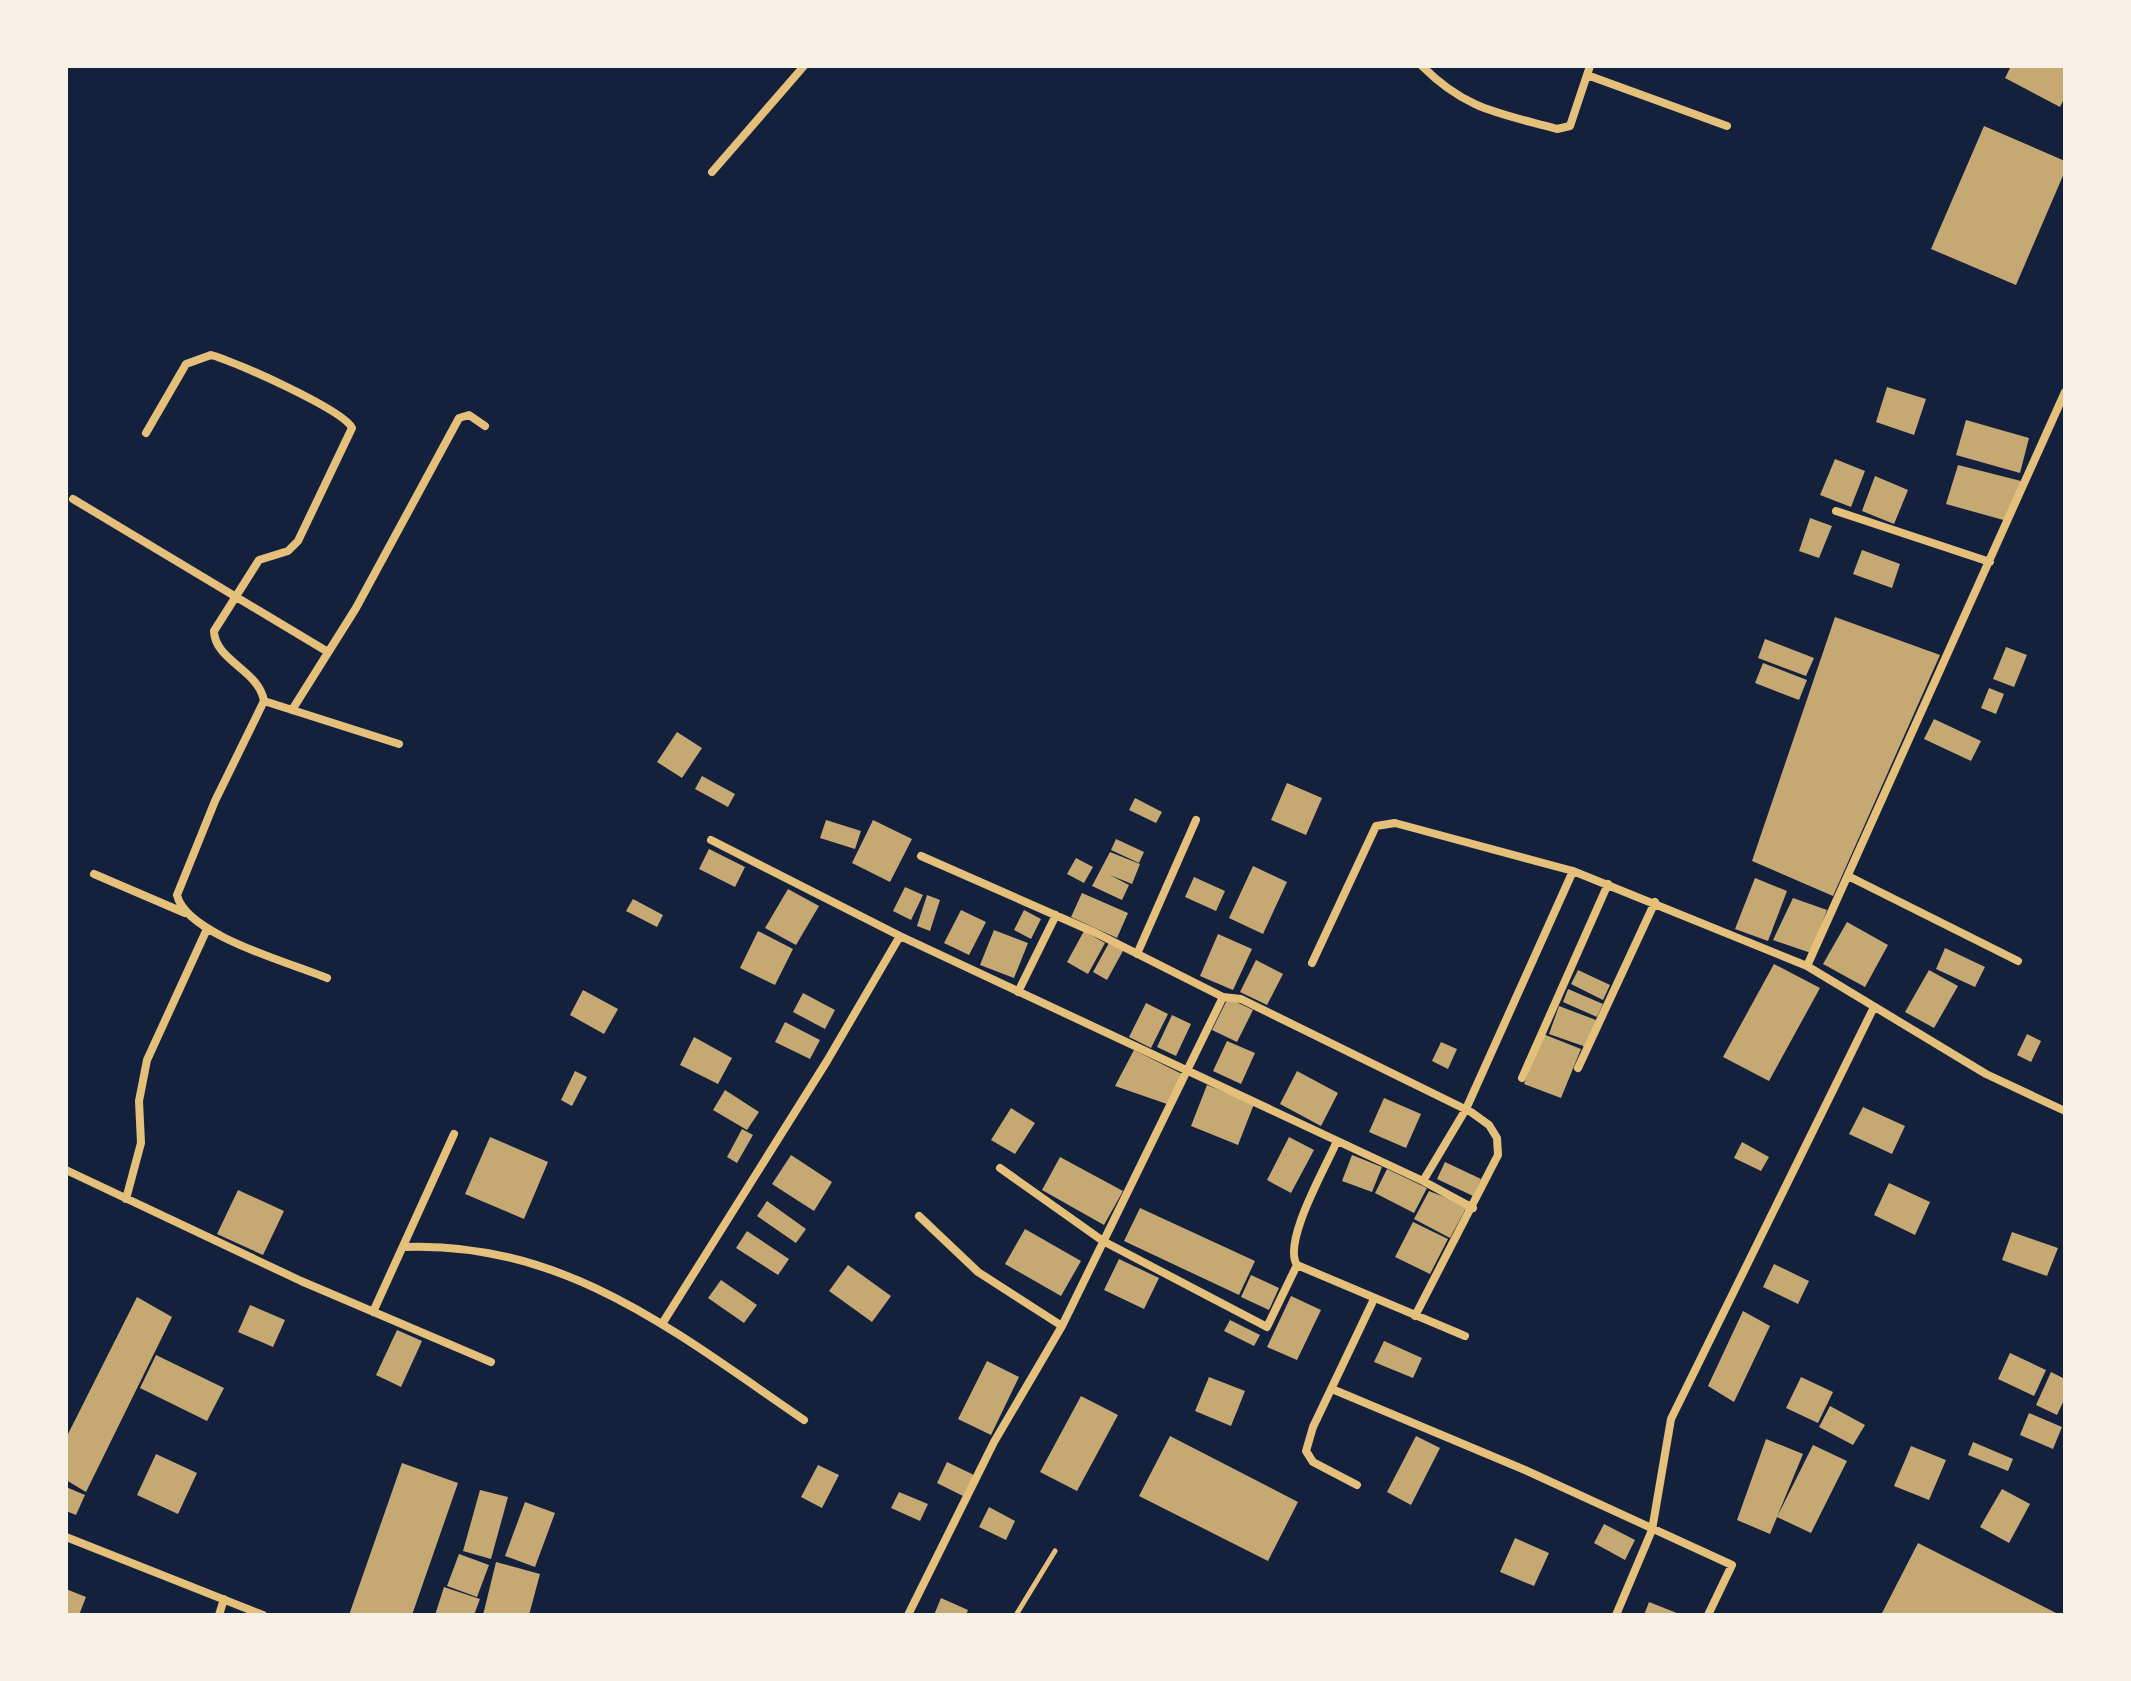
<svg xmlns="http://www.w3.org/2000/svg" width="2131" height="1681" font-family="'Source Sans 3',sans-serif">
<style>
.building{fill:#c6a872}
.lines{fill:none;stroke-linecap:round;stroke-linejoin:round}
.service{stroke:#e5c07b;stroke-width:5}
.minor{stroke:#e5c07b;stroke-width:8}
</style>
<rect width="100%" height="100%" fill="#14213d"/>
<path class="building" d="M2011,66H2065V97L2060,107L2005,78Z
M1984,126L2065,161V171L2016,285L1931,249Z
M1887,387L1926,399L1914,435L1876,422Z
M1966,420L2029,438L2020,473L1956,455Z
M1835,459L1865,471L1851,507L1820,495Z
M1958,465L2021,481L2007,521L1946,504Z
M1875,476L1908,490L1894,524L1862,511Z
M1810,518L1832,526L1819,558L1799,551Z
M1862,550L1900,564L1892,588L1853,574Z
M1835,617L1940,655L1833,896L1752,861Z
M1765,639L1814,658L1806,676L1758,658Z
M2006,647L2027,655L2014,687L1993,679Z
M1763,663L1807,680L1799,700L1755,683Z
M1989,688L2004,694L1996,714L1981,708Z
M1934,719L1981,741L1971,761L1924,739Z
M677,732L702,748L682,778L657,762Z
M702,776L735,794L728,807L695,789Z
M1287,783L1322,798L1306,835L1271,820Z
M1135,798L1162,812L1156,823L1129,810Z
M826,820L861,831L855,849L820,838Z
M873,820L912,839L890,882L852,863Z
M1116,839L1144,852L1139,863L1111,850Z
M709,849L745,867L735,887L699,869Z
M1110,852L1140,864L1132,884L1110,875L1129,885L1122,900L1092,886Z
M1076,858L1093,867L1084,883L1067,874Z
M1253,866L1287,882L1263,934L1229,918Z
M1194,877L1225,891L1216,911L1185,897Z
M1755,878L1787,891L1768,941L1735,929Z
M905,887L923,895L911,920L893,911Z
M788,889L819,906L796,945L765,928Z
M1082,893L1128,913L1117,938L1071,917Z
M927,895L940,900L930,931L917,926Z
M1793,898L1827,910L1811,953L1773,940Z
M633,899L663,915L657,927L626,911Z
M961,910L986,922L969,955L944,943Z
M1024,910L1041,919L1031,939L1014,930Z
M1847,922L1888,945L1865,987L1823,964Z
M994,930L1028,943L1014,978L980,965Z
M758,931L793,949L775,985L740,968Z
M1084,931L1105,943L1088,974L1067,962Z
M1218,934L1252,949L1233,990L1200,976Z
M1110,941L1124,949L1107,980L1093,972Z
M1945,948L1985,967L1975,987L1936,969Z
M1256,960L1283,974L1267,1005L1240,992Z
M1774,964L1820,988L1769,1081L1723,1057Z
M1578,970L1610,985L1603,1000L1571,984Z
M1929,970L1958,986L1934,1028L1905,1012Z
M1568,989L1603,1004L1597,1017L1563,1002Z
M583,990L618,1009L604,1034L570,1015Z
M803,993L835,1010L825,1029L793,1012Z
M1228,998L1253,1010L1237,1042L1212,1030Z
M1146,1003L1168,1014L1151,1048L1129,1037Z
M1559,1006L1596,1020L1586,1047L1549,1034Z
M1172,1015L1191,1024L1176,1056L1157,1047Z
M785,1022L820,1040L810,1059L775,1042Z
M1543,1034L1581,1049L1561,1098L1524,1084Z
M2027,1034L2041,1041L2031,1062L2017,1055Z
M694,1037L732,1058L718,1084L680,1065Z
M1227,1041L1255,1053L1241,1084L1213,1071Z
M1441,1042L1457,1049L1448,1069L1432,1061Z
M1134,1050L1182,1074L1167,1104L1115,1086Z
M575,1071L587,1077L572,1106L561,1100Z
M1297,1071L1338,1093L1321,1126L1280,1104Z
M1207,1085L1254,1104L1238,1145L1191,1126Z
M725,1090L759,1112L747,1130L713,1110Z
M1384,1098L1421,1114L1406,1148L1369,1132Z
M1863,1107L1905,1126L1892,1154L1849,1134Z
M1011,1108L1035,1123L1015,1154L991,1140Z
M742,1129L753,1135L737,1163L727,1157Z
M490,1137L548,1162L524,1219L465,1194Z
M1289,1137L1314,1150L1291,1193L1267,1180Z
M1742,1142L1769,1157L1761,1171L1734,1158Z
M791,1155L832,1182L814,1211L772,1184Z
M1352,1155L1382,1167L1372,1192L1342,1181Z
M1060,1157L1123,1191L1104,1225L1042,1190Z
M1445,1162L1481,1179L1473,1196L1437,1179Z
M1387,1169L1427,1188L1414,1213L1375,1193Z
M1889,1183L1930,1202L1915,1235L1874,1215Z
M238,1190L284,1211L263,1255L217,1234Z
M1429,1191L1473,1208L1465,1210L1450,1238L1414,1219Z
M767,1201L806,1229L796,1243L757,1216Z
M1140,1208L1255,1261L1239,1295L1124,1241Z
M1413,1222L1448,1239L1430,1274L1395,1257Z
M1025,1229L1081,1261L1061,1296L1005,1264Z
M747,1231L789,1259L778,1275L736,1248Z
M2012,1232L2058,1248L2047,1276L2002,1260Z
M1119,1259L1159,1278L1144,1309L1104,1290Z
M1774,1264L1809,1281L1798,1304L1763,1287Z
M848,1265L891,1296L872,1322L829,1291Z
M1251,1275L1279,1288L1269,1310L1241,1297Z
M721,1280L757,1305L744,1323L708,1298Z
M1291,1296L1321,1310L1297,1360L1267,1347Z
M137,1297L172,1317L86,1492L66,1480V1438Z
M250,1305L285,1320L273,1347L238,1332Z
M1743,1311L1770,1326L1734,1402L1708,1386Z
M1230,1320L1260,1335L1254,1346L1224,1331Z
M397,1330L422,1341L401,1387L376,1375Z
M1384,1341L1422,1358L1413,1378L1374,1362Z
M2010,1353L2046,1370L2034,1396L1998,1379Z
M156,1355L224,1388L207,1421L140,1388Z
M987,1361L1019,1377L991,1435L958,1419Z
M2051,1372L2065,1379V1398L2057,1415L2036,1405Z
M1209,1377L1245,1391L1231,1426L1195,1411Z
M1801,1377L1833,1392L1818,1423L1786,1408Z
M1081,1396L1118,1415L1077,1491L1040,1472Z
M1830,1406L1865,1425L1853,1445L1819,1427Z
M2029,1413L2062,1427L2053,1449L2020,1435Z
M1170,1436L1298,1502L1268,1561L1139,1496Z
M1416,1436L1440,1448L1411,1505L1387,1492Z
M1766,1439L1803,1454L1770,1534L1737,1520Z
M1973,1442L2013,1459L2008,1471L1968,1455Z
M1813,1445L1847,1461L1811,1533L1777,1517Z
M1911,1446L1946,1460L1929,1500L1894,1486Z
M156,1454L197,1473L178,1514L137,1495Z
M947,1462L974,1475L963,1496L937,1483Z
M402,1463L458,1483L412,1615H349Z
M818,1465L839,1475L822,1508L801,1497Z
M66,1487L85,1495L76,1515L66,1511Z
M2002,1489L2030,1504L2009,1543L1980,1527Z
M480,1490L508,1497L491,1559L463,1551Z
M899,1492L928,1504L920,1521L891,1508Z
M525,1502L555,1513L535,1567L505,1556Z
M989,1507L1015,1521L1006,1540L979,1527Z
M1604,1524L1635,1540L1625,1560L1594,1543Z
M1515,1538L1549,1553L1534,1586L1500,1572Z
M1918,1543L2060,1615H1881Z
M459,1554L489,1565L477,1597L447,1586Z
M496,1562L540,1574L529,1615H483Z
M444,1587L480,1599L474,1615H435Z
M66,1589L86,1597L79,1615H66Z
M941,1598L968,1610L966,1615H934Z
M1649,1602L1682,1615H1644Z"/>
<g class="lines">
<path class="service" d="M1016,1615L1055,1551"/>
<path class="minor" d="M1422,66C1466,110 1499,113 1557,129L1570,126L1590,66
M1587,75L1727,126
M712,172L804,66
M146,433L186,364L211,355C234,361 344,410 352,428L298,541L288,551L259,560L214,631C215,661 259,670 264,701L215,801L177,895C186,935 291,963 327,978
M73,499L328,652
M1836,511L1990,562
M264,701L399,744
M292,710L356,608L459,418L469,415L485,426
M711,840L900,936L1423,1181L1473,1208
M921,856L1096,933L1223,997
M94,874L185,913
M1848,876L2018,961
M1137,954L1196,820
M1312,963L1376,826L1395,823L1573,871L1807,966L1986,1074L2065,1111
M1807,966L2065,392
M1018,992L1056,915
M1578,1068L1655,902
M1522,1078L1608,884
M1337,1141C1326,1167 1282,1242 1297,1265L1465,1336
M1000,1168L1103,1241L1267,1327L1297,1265
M66,1170L301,1281L491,1362
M1423,1181L1466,1109L1573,871
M126,1199L141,1143L139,1101L147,1060L207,929
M919,1216L978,1272L1062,1326
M403,1247C564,1240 678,1334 804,1420
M373,1312L454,1134
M662,1324L827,1061L900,936
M1332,1389L1525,1470L1732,1565L1708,1615
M1357,1485L1313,1462L1306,1451L1313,1427L1374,1299
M66,1537L263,1615
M219,1615L224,1599
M908,1615L994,1442L1062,1326L1223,997L1241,999L1471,1112L1489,1125L1497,1138L1498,1155L1415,1316
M1616,1615L1652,1530L1671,1419L1874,1007"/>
</g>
<rect width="2131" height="1681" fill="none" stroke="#f6f1e7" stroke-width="136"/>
</svg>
